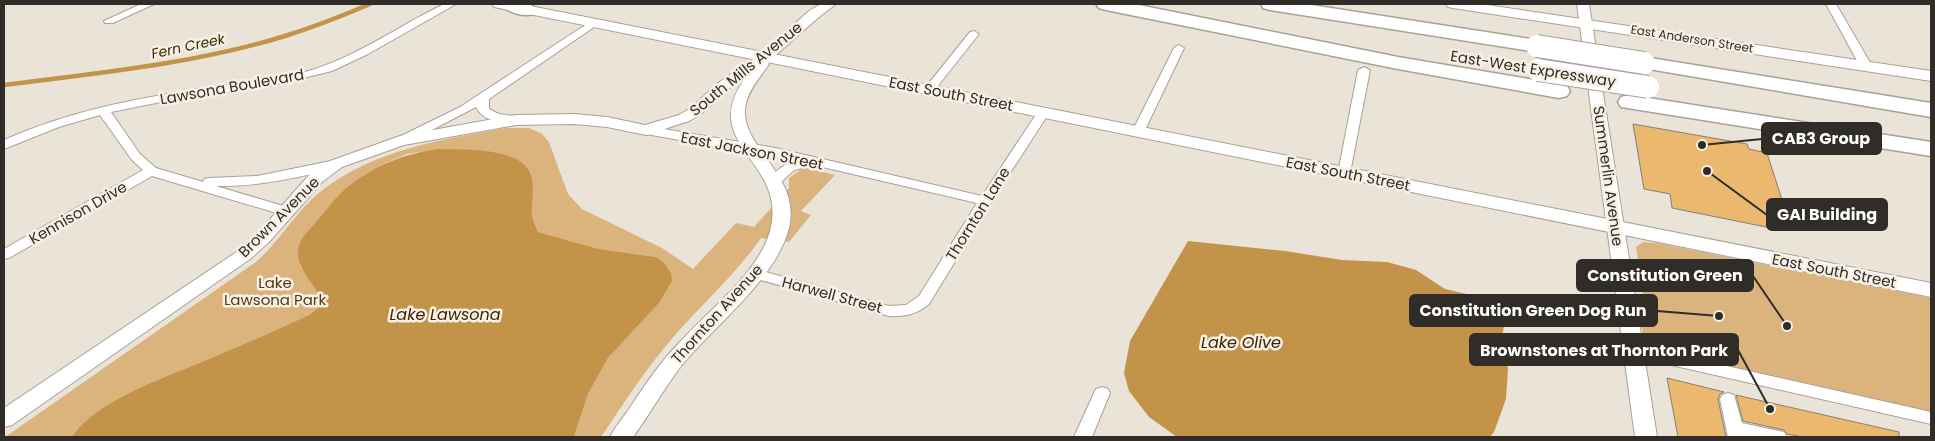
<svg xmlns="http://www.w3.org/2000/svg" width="1935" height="441" font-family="Poppins,sans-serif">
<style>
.green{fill:#dbb47d}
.water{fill:#c39349}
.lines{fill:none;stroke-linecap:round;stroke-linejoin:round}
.stream{stroke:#c39349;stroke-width:4.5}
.building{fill:#eab86e;stroke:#867f76}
.minor-casing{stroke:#a8a197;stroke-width:2}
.tertiary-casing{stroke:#a8a197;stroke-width:2}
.secondary-casing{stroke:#a8a197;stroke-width:2}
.motorway-casing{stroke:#a8a197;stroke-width:3}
.minor{fill:#fff;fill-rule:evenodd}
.tertiary{fill:#fff;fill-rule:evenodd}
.secondary{fill:#fff;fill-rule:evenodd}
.motorway{fill:#fff;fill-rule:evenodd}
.motorway-bridge-casing{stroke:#a8a197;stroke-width:24;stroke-linecap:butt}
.motorway-bridge{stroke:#fff;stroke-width:22}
.labels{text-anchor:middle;stroke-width:5;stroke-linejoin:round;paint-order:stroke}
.far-street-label{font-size:12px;fill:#302d29;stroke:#f8f0e5}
.far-water-label{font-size:14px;font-style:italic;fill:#382503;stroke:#f8f0e5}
.street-label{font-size:15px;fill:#302d29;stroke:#f8f0e5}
.park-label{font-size:15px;fill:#4f3a1a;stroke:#f8f0e5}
.water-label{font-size:16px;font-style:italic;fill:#382503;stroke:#f8f0e5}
.leader{fill:none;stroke:#302d29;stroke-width:2}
.callout-dot{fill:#302d29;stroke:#f8f0e5;stroke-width:2}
.callout{fill:#302d29;stroke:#302d29;stroke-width:2}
.callout-label{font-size:16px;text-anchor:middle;font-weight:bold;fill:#fff}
</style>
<rect width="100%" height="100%" fill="#eae3d8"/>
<path class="green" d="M507,128H529L541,133L549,142L568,194L582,209L662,248L693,269L736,223L754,227L789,188V178L804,167L835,175L801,211L811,215L789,242L761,238C736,274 704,302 675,335C647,367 624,403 601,437H574L588,394L608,358L659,303L656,257L599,249L538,232L532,214L531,176L436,149L407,154L388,162L365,174L340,194L300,265L320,295L323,304L309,315C277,330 244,344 211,358C170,376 96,399 72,437H5L256,262C280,241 295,212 320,192C373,150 442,139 507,128Z
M1643,242L1657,243L1931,298V412L1673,354L1652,345L1644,337L1642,332L1643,296L1636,247Z"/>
<path class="water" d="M436,149C460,150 522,146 531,175C535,187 531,201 532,214C533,220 536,226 538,232L599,249L656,257L664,263L671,273L672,281L659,303L608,358L588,394L574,437H72C96,399 170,376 211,358C244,344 277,330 309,315L323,304C318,285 292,267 299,245C301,237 312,228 317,221C325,212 332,202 340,194C367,168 400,155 436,149Z
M1188,241L1285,251L1342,260L1387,262L1416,270L1445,289L1501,302L1507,313L1502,336L1508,369L1506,399L1494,432L1490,437H1177L1149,417L1129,391L1124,373L1130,341Z"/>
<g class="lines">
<path class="stream" d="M4,85C98,73 194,64 285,36C314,27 342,16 370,4"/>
</g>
<path class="building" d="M1633,124L1747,144L1749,149L1767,153L1784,206L1768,203L1776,229L1672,208L1670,194L1644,189Z
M1667,378L1724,392L1720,394L1718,399L1726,437H1678Z
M1736,395L1899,432V437H1803L1787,434L1784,430L1743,421Z"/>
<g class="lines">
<g class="minor-casing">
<path id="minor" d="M141,4H154L113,23H105L104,21Z
M444,4H456L368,54L332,71L274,85L161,102L111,112L140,154L156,168L203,182L204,179L209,178L257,176L336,160L341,161L342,164L341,167C300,177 258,187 216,186L290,208L292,211L290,214H280L152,176L9,258L4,259V249L143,170L132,160L100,115L59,127L4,149V140C67,112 132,99 200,89C235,84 271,81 305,72C355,58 397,27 444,4Z
M1826,4H1836L1872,66L1870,68H1862L1860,66Z
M593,20L598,23L597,25L489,99V109L499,114L520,117L522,120L520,123L516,124C502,122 483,122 476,107L405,144H397L395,141L397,138L460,107Z
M974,31L979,34L933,92H925L923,90L925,88L970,32Z
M1179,45L1184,48L1144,132L1142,135H1134L1132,132L1174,48Z
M1364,67L1370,70L1350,173L1344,177L1338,173L1358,70Z
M1043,109L1049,113L992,201L929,304C918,314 904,317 889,316L750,277L748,274L750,271L755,269L889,306L906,305L919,296L977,203L814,165L794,170L780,183L775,184L768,180C776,170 784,164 796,161L646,134L640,130L646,126L775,148L982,196L1039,110Z
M1633,345L1931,412V424L1627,355L1625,351L1627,347Z
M1102,387L1108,389L1110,393L1092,437H1074L1094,393L1096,389Z
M1728,393L1734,395L1742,423L1784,432L1787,437H1728L1720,399L1722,395Z"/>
</g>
<g class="tertiary-casing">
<path id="tertiary" d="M821,4H836L819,17L768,62L769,64C761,76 750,88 746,103C736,147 802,173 789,228C776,279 715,325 682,365C664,388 650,414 633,437H610C615,427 623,418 629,409C645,385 660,362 680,342C709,310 762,270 771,227C785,159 698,145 745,78L728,89L701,114L689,121L646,135L607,127L574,124L516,125L404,145L342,167L322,182L269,242L250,259L12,425L4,427V408L238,251L257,234L310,174L330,161L400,136L516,115L574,114L607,117L645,125L679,115L691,108L718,83L761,54L809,11Z
M1577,4H1589L1657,437H1635Z"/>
</g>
<g class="secondary-casing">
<path id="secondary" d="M492,4H520L1931,283V297L499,8L494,7Z
M1446,4H1481L1931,71V81L1453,8L1448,7Z"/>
</g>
<g class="motorway-casing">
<path id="motorway" d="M502,4C513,4 530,0 537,10L534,14C524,17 507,13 502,4Z
M1096,4H1134L1398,57L1559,84L1567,86L1570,91L1567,96L1559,98L1398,69L1106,10L1099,8Z
M1261,4H1305L1537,40L1544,42L1547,46L1544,50L1537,52L1270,10L1263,8Z
M1644,57L1931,103V117L1637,67L1633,63L1637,59Z
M1629,95L1931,142V156L1621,107L1618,102L1621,97Z"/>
</g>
<use href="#minor" class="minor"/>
<use href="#tertiary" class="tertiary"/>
<use href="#secondary" class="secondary"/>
<use href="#motorway" class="motorway"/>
<g class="motorway-bridge-casing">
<path id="motorway-bridge" d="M1537,46L1644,63
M1538,70L1648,87"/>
</g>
<use href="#motorway-bridge" class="motorway-bridge"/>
</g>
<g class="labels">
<g class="far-street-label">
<text transform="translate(1692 39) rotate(9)" y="4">East Anderson Street</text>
</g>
<g class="far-water-label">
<text transform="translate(188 46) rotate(-12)" y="5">Fern Creek</text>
</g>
<g class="street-label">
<text transform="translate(746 69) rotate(-39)" y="5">South Mills Avenue</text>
<text transform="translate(1533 69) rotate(9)" y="5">East-West Expressway</text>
<text transform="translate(232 87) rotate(-10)" y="5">Lawsona Boulevard</text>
<text transform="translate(951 94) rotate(11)" y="5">East South Street</text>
<text transform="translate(752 151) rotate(11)" y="5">East Jackson Street</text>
<text transform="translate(1348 174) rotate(11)" y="5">East South Street</text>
<text transform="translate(1608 176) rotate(82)" y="5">Summerlin Avenue</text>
<text transform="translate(78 213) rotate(-30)" y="5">Kennison Drive</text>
<text transform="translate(978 214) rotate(-58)" y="5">Thornton Lane</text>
<text transform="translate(279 217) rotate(-45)" y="5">Brown Avenue</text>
<text transform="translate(1834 271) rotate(11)" y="5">East South Street</text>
<text transform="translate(832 295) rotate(15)" y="5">Harwell Street</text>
<text transform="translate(717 314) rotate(-48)" y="5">Thornton Avenue</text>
</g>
<g class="park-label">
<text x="275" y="288">Lake<tspan x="275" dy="17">Lawsona Park</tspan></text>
</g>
<g class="water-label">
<text x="445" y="320">Lake Lawsona</text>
<text x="1241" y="348">Lake Olive</text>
</g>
</g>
<path class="leader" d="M1702 145L1762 139M1707 171L1767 215M1787 326L1753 276M1719 316L1657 311M1770 409L1738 350"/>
<g class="callout-dot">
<circle cx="1702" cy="145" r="5"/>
<circle cx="1707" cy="171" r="5"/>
<circle cx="1787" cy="326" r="5"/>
<circle cx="1719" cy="316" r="5"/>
<circle cx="1770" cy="409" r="5"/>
</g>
<g class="callout">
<rect x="1762" y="123" width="119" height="31" rx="5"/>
<rect x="1767" y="199" width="120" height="31" rx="5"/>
<rect x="1577" y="260" width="176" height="31" rx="5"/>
<rect x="1410" y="295" width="247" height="31" rx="5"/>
<rect x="1470" y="334" width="268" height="31" rx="5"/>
</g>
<g class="callout-label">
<text x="1821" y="144">CAB3 Group</text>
<text x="1827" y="220">GAI Building</text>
<text x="1665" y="281">Constitution Green</text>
<text x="1533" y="316">Constitution Green Dog Run</text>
<text x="1604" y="356">Brownstones at Thornton Park</text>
</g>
<rect width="1935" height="441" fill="none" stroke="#302d29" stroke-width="10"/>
</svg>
